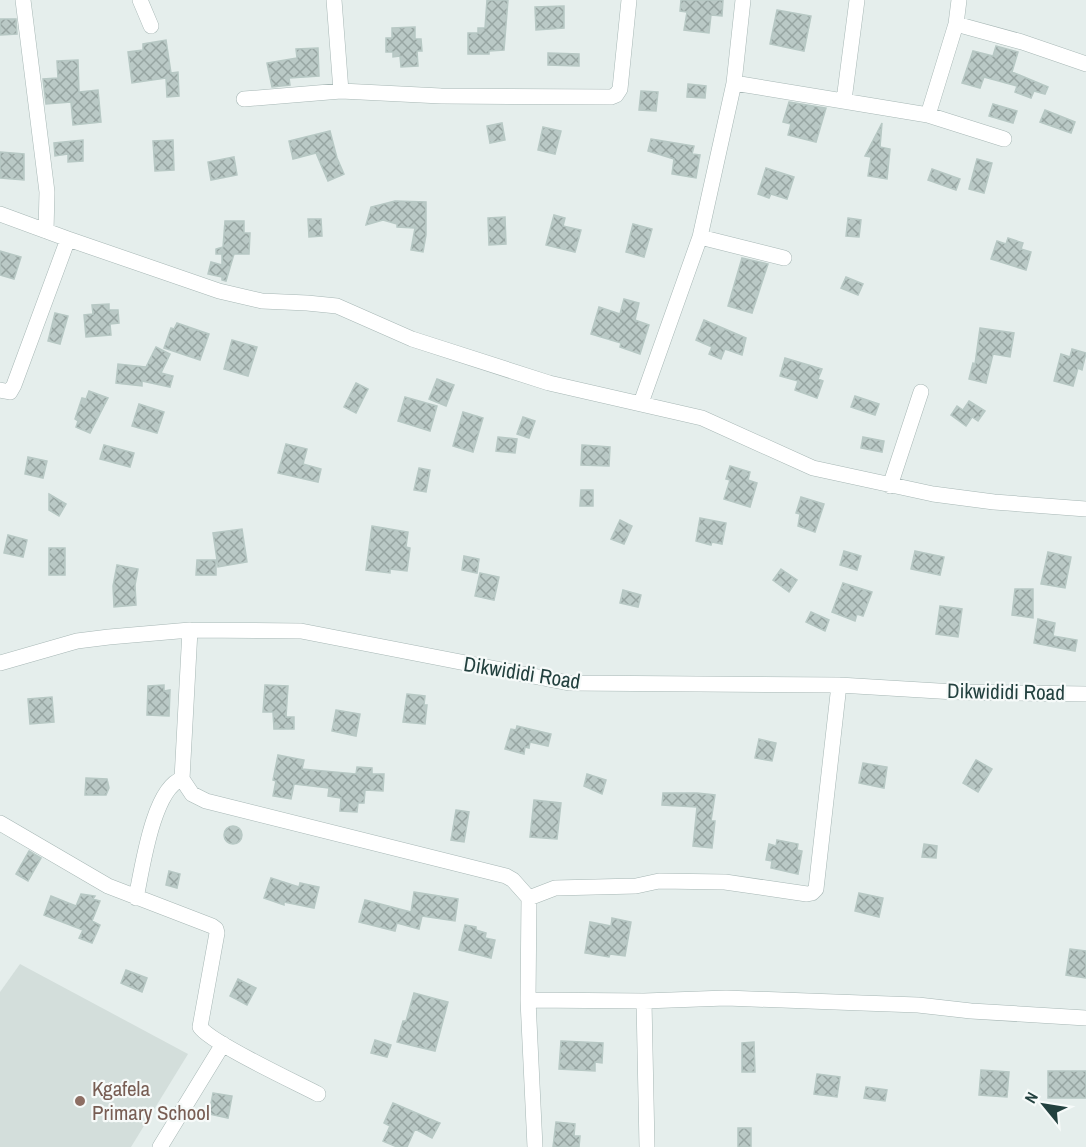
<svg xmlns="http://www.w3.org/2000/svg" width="1086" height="1147" font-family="'Archivo Narrow',sans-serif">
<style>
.built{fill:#d3dedb}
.building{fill:url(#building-cross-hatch);stroke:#b7c8c4;stroke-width:1.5}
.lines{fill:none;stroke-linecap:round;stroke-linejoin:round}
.minor-casing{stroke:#a7b7b5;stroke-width:16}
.minor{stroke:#fff;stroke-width:15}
.education-dot{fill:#8d6e63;stroke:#f6faf9;stroke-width:2}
.labels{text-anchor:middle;stroke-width:4.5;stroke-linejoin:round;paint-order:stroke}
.street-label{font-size:21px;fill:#23413f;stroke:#f6faf9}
.education-label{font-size:21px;fill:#785e54;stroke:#f6faf9;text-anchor:start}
</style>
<defs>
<pattern id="building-cross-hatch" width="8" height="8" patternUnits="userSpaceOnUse" patternTransform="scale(1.5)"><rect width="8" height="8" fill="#bac9c6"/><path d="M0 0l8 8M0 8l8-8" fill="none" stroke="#97a5a2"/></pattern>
</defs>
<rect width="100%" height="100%" fill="#e5eeec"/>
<path class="built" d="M20,964L188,1054L131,1147H0V992Z"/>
<path class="building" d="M487,0H508L504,50L489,51V54H468V33H478V28H485Z
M681,0H723L722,16L711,15L709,33L684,30L687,12L680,11Z
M564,6V28L536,30L535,7Z
M777,10L811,16L804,51L770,44Z
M0,19H16L17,34L0,35Z
M415,27V39H421L422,51H417L418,66L401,67L400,56L393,57V52H386V38H392V28Z
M166,40L171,73L178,72L179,96L167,97L166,78L132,83L128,52L143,50V44Z
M996,46L1018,52L1012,72L1048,87L1045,94L1034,91L1031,98L1015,92L1017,86L984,77L980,88L962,83L973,51L993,56Z
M318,48L319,76L289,78L290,85L272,87L267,63L297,58L296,49Z
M548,53L579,54V66L548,65Z
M78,60L79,92L98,90L101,122L73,125L71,102L46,104L43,79L58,78L57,61Z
M688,84L706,86L705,98L687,97Z
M641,91L658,92L656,111L639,110Z
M789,102L826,108L816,142L788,135L791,124L783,122Z
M993,104L1017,111L1013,123L989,116Z
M1045,110L1075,122L1071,133L1040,122Z
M502,123L505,140L490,143L487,126Z
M882,123L880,147L890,149L887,179L868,176L871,157L865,156Z
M543,127L561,131L555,154L538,150Z
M330,131L337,158L344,174L328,181L316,153L293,159L289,141Z
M651,139L694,146L692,154L700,155L696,178L672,174L674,159L648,151Z
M83,140V161L68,162V154L55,156L54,143Z
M173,140L174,170L155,171L153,141Z
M0,152L24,154V180L0,178Z
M234,157L237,175L211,180L208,162Z
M977,159L992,163L984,193L969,189Z
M766,168L794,177L787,199L771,194L769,198L758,194Z
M932,169L960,179L956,190L928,180Z
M395,201L426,202V235L423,252L411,250L415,228L397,227V224L383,220L366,225L371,207Z
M554,215L565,218L563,226L581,230L575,252L546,245Z
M505,217L506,244L489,245L488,218Z
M848,218L861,220L859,237L846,236Z
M308,219H321L322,236L309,237Z
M225,221H244V233H250L249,254H234L226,281L222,280V277L208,274L211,262L222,265V254H216V249L223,247Z
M633,224L652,229L644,257L626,252Z
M1008,238L1023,243L1021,249L1031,252L1026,270L991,259L997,241L1006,244Z
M0,251L21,257L14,279L0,275Z
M742,258L768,264L752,313L728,306Z
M846,277L863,284L858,295L841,288Z
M624,299L639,303L635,320L649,325L640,354L620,347L621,343L591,334L599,307L620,314Z
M109,304V310H118L119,323L110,324L111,335L86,337L84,315L93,314L92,305Z
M55,313L68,316L60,344L48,341Z
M704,320L746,338L742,355L725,349L721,359L709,354L712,347L696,340Z
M177,323L209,334L200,360L164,348L171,328L174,329Z
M980,328L1014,333L1010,357L993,354L986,383L969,379L973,363L975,364Z
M232,340L257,347L248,376L224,369Z
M156,347L170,354L161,373L173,376L170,387L142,381V386L116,383L118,364L146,367Z
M1072,349L1086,353L1082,370L1078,368L1073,386L1054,381L1061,354L1070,357Z
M785,358L822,369L818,379L823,381L817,398L795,390L798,381L780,376Z
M437,379L454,385L446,406L429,399Z
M356,383L368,389L356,413L344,407Z
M89,391L108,398L90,433L76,427L78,421L75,419L82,398L86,399Z
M855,396L879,404L875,415L851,407Z
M405,397L437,406L430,431L398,421Z
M969,401L985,411L978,421L972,417L966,426L951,415L957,406L963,410Z
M139,404L164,412L157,433L132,426Z
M463,412L483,418L473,452L453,446Z
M523,417L535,421L529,438L517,434Z
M498,437L517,439L515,453L496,451Z
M863,437L884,441L882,452L861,448Z
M286,444L307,449L303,464L321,469L318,482L278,473Z
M104,445L134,453L130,467L100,459Z
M582,445L610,447L609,466L581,465Z
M28,457L47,461L43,478L25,474Z
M730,466L750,472L748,480L757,483L750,507L724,499L730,480L726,479Z
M419,468L430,470L426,492L414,490Z
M581,490H593V506H580Z
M49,494L66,504L59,516L49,510Z
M801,497L824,504L815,532L798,526L800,514L796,513Z
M700,518L726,523L722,544L712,542L711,545L696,541Z
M620,520L632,526L624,544L611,539Z
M372,526L408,532L406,547L410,548L407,571L390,569V573L366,570Z
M242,529L247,562L218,567L213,533Z
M8,535L27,540L23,557L4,553Z
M49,548H65V575H49Z
M844,551L861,556L857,570L840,565Z
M915,551L944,557L940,575L911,569Z
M1048,552L1071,557L1065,588L1041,584Z
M464,556L479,559L477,573L462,570Z
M197,560H216V575H196Z
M117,565L138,569L135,585L136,605L114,607L113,586Z
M781,569L797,580L789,592L773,580Z
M480,573L499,577L494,600L475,596Z
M843,583L872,592L863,616L857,614L855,621L832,612Z
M1015,589H1033V618L1012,615Z
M623,590L641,595L638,607L620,603Z
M940,606L962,609L958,637L936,634Z
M811,612L829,620L825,631L806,622Z
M1038,619L1055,623L1053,636L1077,640L1075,651L1034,643Z
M164,685V691L170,690L169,716L147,715L148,686Z
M265,685L288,686L286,717H294V729H274L273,712H263Z
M407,694L425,696L424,705H427L425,724L403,722Z
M52,697L54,722L30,724L28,699Z
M336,710L360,714L356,736L332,731Z
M517,726L551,734L548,746L530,742L529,748L525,747L524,754L505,749L511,729L516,730Z
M759,739L776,743L772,761L755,758Z
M278,755L304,760L302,769L356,774L357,767L372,768V774H384L383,791L365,790L364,803H358L357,812L340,811L341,798L328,796L329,788L294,784L291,799L273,796L276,781L273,780Z
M976,760L992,769L978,792L963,783Z
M863,763L887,767L884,788L859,783Z
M587,774L606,780L602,794L584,786Z
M86,778L107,779L109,788L106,795H85Z
M663,793H697L715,795L711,821H715L712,848L693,846L697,807L662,805Z
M534,800L561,803L557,839L530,837Z
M456,810L469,812L464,842L451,840Z
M224 835a9 9 0 1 1 18 0a9 9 0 1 1-18 0Z
M777,840L798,844L797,850L802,851L798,874L771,868L772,861L766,860L769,844L776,846Z
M924,844L937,846L936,858L922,857Z
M29,851L41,858L28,881L16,874Z
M169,871L180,874L177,888L166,885Z
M271,878L299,887L300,883L319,887L314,908L284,902V905L264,898Z
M414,892L458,899L455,921L422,916L419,929L397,923L395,931L359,922L365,900L411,912Z
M859,893L883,898L879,917L855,911Z
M81,894L95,896L93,899L100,901L92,921L100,925L92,943L79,938L83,930L44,915L51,896L76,906Z
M612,918L631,922L625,956L610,954L609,957L585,953L590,922L611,926Z
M465,925L476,927V930L486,933L485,938L495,940L491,958L459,950Z
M1070,949L1086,951V978L1066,975Z
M126,970L147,978L142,992L121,983Z
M238,979L256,988L247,1005L230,996Z
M414,993L448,1002L435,1051L397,1042L403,1021H406Z
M375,1040L391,1045L387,1057L371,1053Z
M561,1041L603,1043L602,1063L595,1062V1071L559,1069Z
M754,1042L755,1072H742V1043Z
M981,1070L1009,1072L1007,1097L979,1095Z
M1048,1071H1086V1098H1048Z
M817,1074L840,1077L837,1097L814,1094Z
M866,1087L887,1090L885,1101L864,1098Z
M213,1093L232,1096L228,1118L209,1114Z
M393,1103L440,1123L432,1138L415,1129L407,1147H397L383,1141L390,1126L384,1123Z
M556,1122L575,1124L574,1136H580L579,1147H553Z
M738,1128H751V1147H738Z"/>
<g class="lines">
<g class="minor-casing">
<path id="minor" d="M23,0L47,192L46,231
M140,0L151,26
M334,0L341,91L441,96L611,97L616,95L620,89L629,0
M956,24L1022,42L1086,64
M734,83L928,115L1004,139
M244,99L341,91
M844,100L857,0
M928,115L956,24L959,0
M0,214L68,239L219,291L262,301L307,303L337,306L412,339L549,383L702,418L813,468L933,494L994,502L1086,509
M700,237L784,258
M0,390L10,392L14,385L68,239
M641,403L700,237L734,83L743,0
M890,486L921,392
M190,630L182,779L192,794L206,801L506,876L513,880L529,898L528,1000L644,1001L647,1147
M0,663L77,641L109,637L190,630L301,631L569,683L839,685L955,692L1086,694
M0,823L108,886L212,926L216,929L217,933L200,1027C211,1043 295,1082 318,1094
M136,898C142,870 153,788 182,779
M529,898L555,888L636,886L659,881L725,882L807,894L812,893L816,889L839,685
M528,1000L535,1147
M644,1001L726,998L862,1003L918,1005L971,1011L1086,1018
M160,1147L223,1044"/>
</g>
<use href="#minor" class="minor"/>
</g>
<circle class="education-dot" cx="80" cy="1101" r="6"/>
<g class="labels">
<g class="street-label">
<text transform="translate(522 673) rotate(9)" y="7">Dikwididi Road</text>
<text transform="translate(1006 692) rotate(1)" y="7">Dikwididi Road</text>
</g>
<g class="education-label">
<text x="92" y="1096">Kgafela<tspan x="92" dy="24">Primary School</tspan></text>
</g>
</g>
<g transform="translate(1044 1105) rotate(300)" stroke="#f6faf9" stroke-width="4.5" paint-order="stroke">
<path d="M0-4.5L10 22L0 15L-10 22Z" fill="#23413f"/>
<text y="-9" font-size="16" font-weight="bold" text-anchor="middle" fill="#23413f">N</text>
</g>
</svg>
